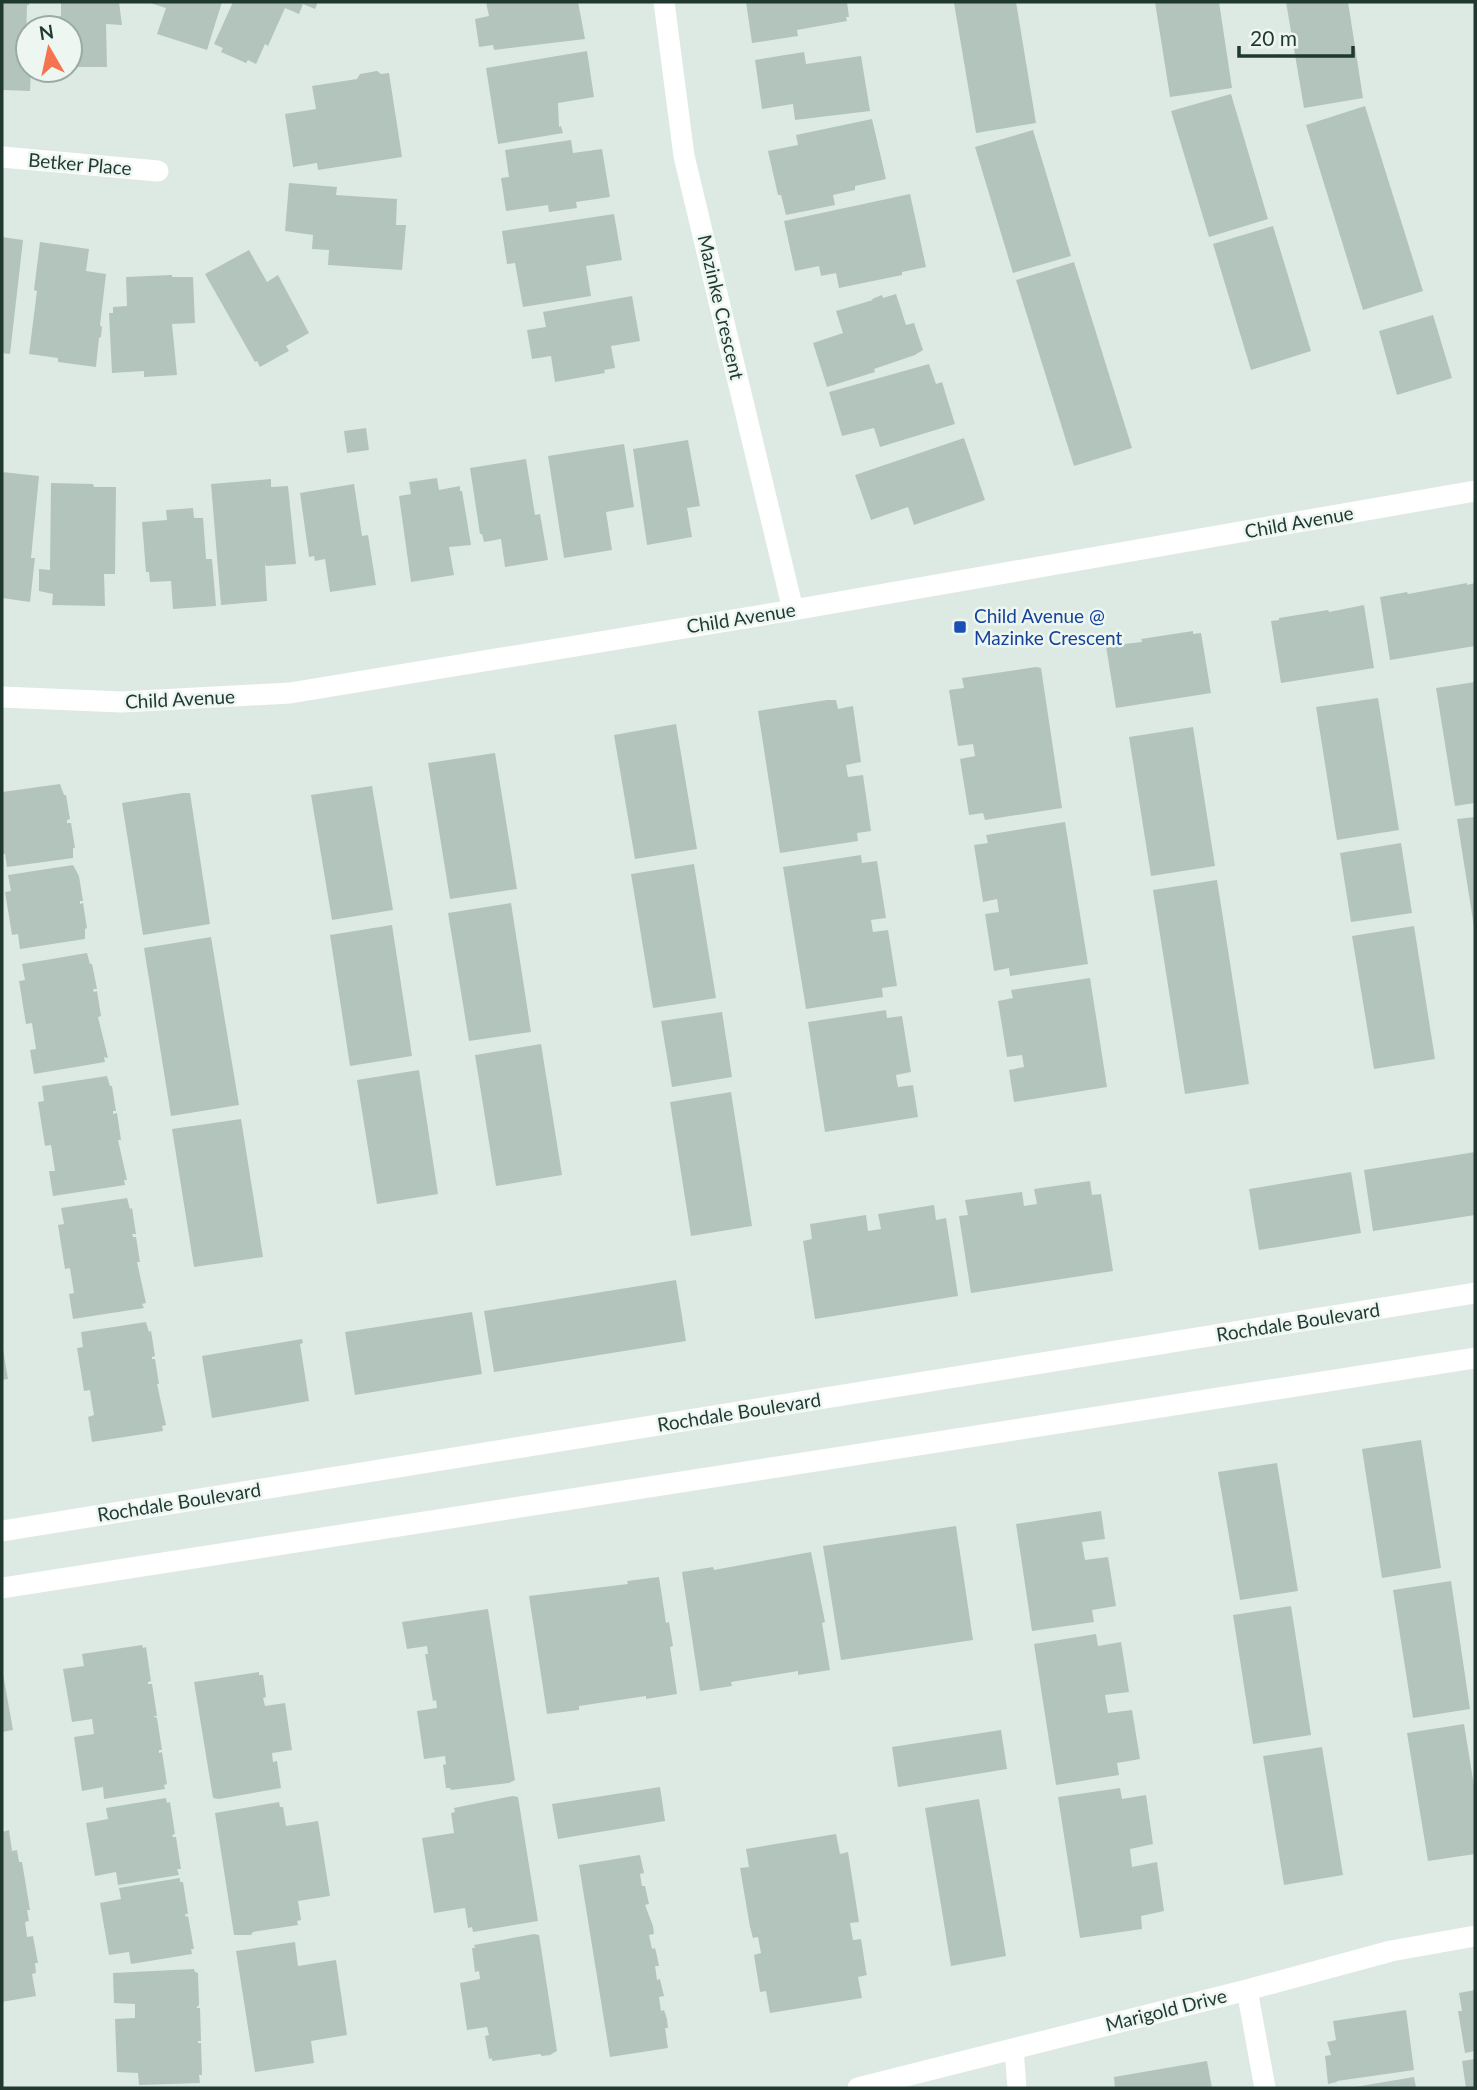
<svg xmlns="http://www.w3.org/2000/svg" width="1477" height="2090" font-family="Lato,sans-serif">
<style>
.building{fill:#b3c4bd}
.lines{fill:none;stroke-linecap:round;stroke-linejoin:round}
.service{stroke:#fff;stroke-width:19}
.minor{stroke:#fff;stroke-width:21}
.secondary{stroke:#fff;stroke-width:21}
.transit-dot{fill:#1a4fb4;stroke:#eef6f2;stroke-width:2.5}
.labels{text-anchor:middle;stroke-width:5;stroke-linejoin:round;paint-order:stroke}
.street-label{font-size:19px;fill:#1f3931;stroke:#eef6f2}
.transit-label{font-size:19px;fill:#164399;stroke:#eef6f2;text-anchor:start}
</style>
<rect width="100%" height="100%" fill="#ddeae4"/>
<path class="building" d="M2,2H29V5H27L26,43H28V70H31L30,91L2,90Z
M61,2H119L122,25L106,24L107,67H70V28H44V17L61,16Z
M147,2H222L207,50L157,34L166,8Z
M233,2H318L315,9L303,4L299,14L285,8L268,46L265,44L256,64L248,60L246,63L221,52L223,48L214,44Z
M486,2H578L585,39L494,50L493,45L479,47L475,19L489,16Z
M746,2H847L849,17H846L847,21L797,30L798,36L752,43Z
M962,2H1016L1036,123L976,133L954,3Z
M1155,2H1219L1232,88L1170,97Z
M1286,2H1348L1363,98L1304,108Z
M587,51L594,97L558,103L559,127L561,126L563,133L498,144L486,68Z
M804,52L806,64L861,56L870,111L795,120L793,104L762,109L755,60Z
M377,71L381,74L389,73L402,157L318,170L317,163L293,167L285,114L316,109L312,86L357,79L360,74Z
M1231,94L1268,219L1209,237L1171,111Z
M1365,106L1423,291L1363,310L1306,125Z
M872,119L886,179L855,186V190L833,195L835,205L786,215L781,195H778L768,151L798,145L796,135Z
M1033,130L1071,256L1013,273L975,147Z
M571,140L573,153L602,149L610,197L576,202L577,208L549,212L548,205L506,211L501,178L509,177L505,150Z
M289,183L337,187L336,195L397,199L396,225H406L402,270L328,265L329,250L312,249L313,235L285,231Z
M910,194L926,267L902,272V275L839,288L836,273L821,276L819,266L795,271L784,221Z
M614,214L622,260L586,266L591,296L523,307L515,263L507,264L502,231Z
M1273,226L1311,351L1251,370L1213,244Z
M2,237L23,240L10,354L2,353Z
M40,242L89,249L86,271L106,274L100,325L102,327L101,337L99,338L96,367L58,362V358L29,354L37,291L34,290Z
M249,250L267,282L278,275L309,333L286,346L289,351L285,353L260,367L257,361L255,362L205,274Z
M1074,262L1132,448L1074,466L1016,280Z
M172,275V277H193L195,323L172,324L177,375L144,377V371L112,373L109,313H113V307L127,306L126,277Z
M896,294L906,325L914,323L923,350L915,355L874,369L875,372L827,387L813,343L843,333L836,311L873,300L872,299L882,295L883,298Z
M632,296L640,341L611,346L615,368L604,370L605,373L555,382L551,356L532,359L527,330L546,327L543,312Z
M1433,315L1452,378L1397,395L1379,331Z
M929,364L936,384L942,382L955,424L880,447L874,428L842,436L829,392Z
M366,428L369,450L347,453L344,431Z
M964,438L985,500L914,525L908,507L871,520L855,475Z
M688,440L700,506L687,508L692,537L647,545L633,449Z
M624,444L634,507L606,512L612,550L564,558L548,456Z
M526,459L535,515L540,514L548,560L505,567L501,539L484,542L482,534H480L470,468Z
M2,472L39,476L31,558H35L30,602L2,598Z
M437,478L439,490L460,486V491H462L471,545L449,547L454,575L411,582L399,496L411,494L409,482Z
M271,479V487L288,486L296,564L266,566L265,563L267,601L221,605L211,484Z
M51,483L93,484L94,487H116L115,574H104L105,606L52,605L53,594L39,591V569L50,570Z
M354,484L362,536L368,535L376,585L330,592L325,559L315,561L314,556L309,557L300,493Z
M193,508L194,518H203L206,559H212L216,606L173,609L171,581L150,582L149,572H146L142,522L167,520L166,510Z
M1467,583V585L1475,583V646L1390,660L1380,597L1407,592L1408,594Z
M1364,605L1374,668L1281,683L1271,621L1279,620V618L1328,610L1329,612Z
M1193,631V634L1201,633L1211,693L1116,708L1106,646L1142,642L1141,639Z
M1036,667L1041,668L1062,808L985,820L983,813L969,815L960,759L975,756L973,744L958,746L949,690L964,688L962,678Z
M1475,682V803L1455,806L1436,688Z
M1378,698L1399,830L1337,840L1316,707Z
M827,700H836L838,709L853,706L861,762L846,765L848,777L863,775L871,831L857,833L858,841L780,853L758,711Z
M676,724L697,849L635,859L614,735Z
M1193,727L1215,866L1151,876L1129,737Z
M495,753L517,889L450,899L428,763Z
M60,784L64,795H66L70,819L67,820V823H71L75,848H73V858L7,867L5,854H2V792Z
M372,786L393,910L332,920L311,795Z
M183,793H190L210,924L143,935L122,803Z
M1475,817V927H1474L1457,819Z
M1065,822L1088,964L1010,976L1009,968L994,971L985,914L999,912L997,899L983,902L974,845L988,843L986,835Z
M1401,843L1412,913L1351,922L1340,853Z
M861,855L862,863L877,861L886,918L871,920L873,932L888,930L897,986L882,988L883,997L806,1009L783,867Z
M694,864L716,998L653,1008L631,874Z
M73,865L79,876L83,901H80V904L83,903L87,928L85,929V939L20,949L18,934L12,935L5,892L11,891L8,875Z
M1217,880L1249,1084L1185,1094L1153,890Z
M511,903L531,1032L469,1041L448,913Z
M392,925L412,1056L350,1066L330,935Z
M1414,926L1435,1059L1374,1069L1352,936Z
M211,937L239,1105L171,1116L144,948Z
M87,953L90,964H92L97,989H93L94,992L97,991L101,1016L98,1017L108,1058L104,1057L105,1062L34,1074L30,1050L36,1049L32,1023L26,1024L19,981L25,980L22,964Z
M1090,978L1107,1087L1014,1102L1009,1070L1024,1067L1022,1055L1007,1057L998,1001L1013,998L1011,990Z
M886,1010L887,1018L902,1016L911,1072L896,1075L898,1087L913,1085L918,1117L825,1132L808,1022Z
M722,1012L732,1077L672,1087L661,1021Z
M541,1044L562,1175L496,1186L475,1055Z
M419,1070L438,1194L377,1204L357,1080Z
M107,1076L110,1086H112L116,1111H113V1114L117,1113L121,1140H118L127,1180H124L125,1185L53,1196L49,1171H55L51,1145L45,1146L38,1102L44,1101L42,1086Z
M731,1092L752,1226L691,1236L670,1102Z
M241,1119L263,1257L194,1267L172,1129Z
M1475,1152V1215L1373,1231L1364,1170Z
M1351,1172L1361,1233L1259,1250L1249,1189Z
M1090,1181L1092,1195L1101,1194L1113,1271L971,1293L959,1216L968,1215L965,1200L1022,1192L1024,1206L1037,1204L1034,1189Z
M127,1198L130,1209L132,1208L136,1234H132L133,1237H136L140,1262H137L146,1303L142,1304L144,1308L73,1319L69,1294L74,1293L70,1268L65,1269L58,1225L64,1224L61,1208Z
M934,1205L936,1220L946,1218L958,1296L815,1319L803,1241L812,1239L810,1224L866,1215L868,1231L881,1229L878,1214Z
M676,1280L686,1341L494,1372L484,1311Z
M472,1312L482,1374L355,1395L345,1332Z
M146,1322L149,1332L151,1331L155,1356L152,1357V1359H155L159,1384H157L166,1425L162,1426L163,1431L92,1442L88,1417L94,1415L90,1390L84,1391L77,1348L83,1347L81,1332Z
M302,1339L303,1343L300,1344L309,1401L212,1418L202,1356Z
M3,1349L8,1379L2,1380V1350Z
M1421,1440L1441,1568L1382,1578L1362,1449Z
M1277,1463L1298,1591L1240,1600L1218,1472Z
M1101,1511L1105,1539L1082,1542L1085,1560L1108,1557L1116,1606L1092,1610L1094,1622L1032,1631L1016,1524Z
M956,1526L973,1640L841,1660L823,1546Z
M811,1552L825,1622L822,1623L830,1670L798,1675V1671L731,1682L732,1686L700,1691L682,1572L713,1567L714,1570Z
M659,1577L666,1623L669,1622L673,1646L670,1647L677,1694L646,1699V1696L579,1706V1710L547,1714L529,1596L628,1584L627,1581Z
M1451,1581L1470,1709L1413,1718L1393,1590Z
M1291,1606L1311,1735L1253,1744L1233,1615Z
M488,1609L515,1780L509,1783L451,1790L450,1788H446L443,1765L446,1764L445,1756L424,1759L417,1711L437,1708L436,1700L433,1701L425,1654H428L427,1646L407,1649L402,1622Z
M1096,1634L1098,1646L1121,1642L1129,1692L1105,1695L1108,1713L1132,1710L1140,1759L1117,1763L1119,1775L1056,1785L1034,1644Z
M142,1645L143,1648L146,1647L151,1681L148,1682V1684H152L157,1716H153L157,1718L162,1750H159V1753L162,1752L167,1784L164,1785L165,1789L104,1799L103,1787L82,1791L74,1737L94,1734L92,1719L72,1722L63,1669L84,1666L82,1654Z
M2,1668L13,1730L2,1732Z
M259,1672V1675H263L266,1697L263,1698L265,1706L285,1703L292,1750L272,1753L273,1762L277,1761L281,1788L219,1799L213,1798L194,1682Z
M1464,1724L1475,1792V1854L1428,1861L1407,1733Z
M1001,1730L1007,1769L898,1787L892,1747Z
M1322,1747L1343,1875L1284,1885L1263,1756Z
M660,1787L665,1821L558,1839L552,1804Z
M1120,1788L1122,1799L1146,1795L1153,1844L1130,1849L1132,1867L1157,1862L1164,1911L1141,1916L1142,1929L1080,1938L1058,1797Z
M513,1796L518,1797L538,1921L473,1932L472,1927L468,1928L465,1908L434,1913L422,1838L454,1833L451,1813L455,1812L454,1808Z
M166,1798L167,1803L170,1802L175,1834L172,1835L173,1837H176L181,1869H177L179,1875L118,1885L116,1872L95,1876L86,1823L108,1819L106,1808Z
M979,1799L1006,1956L951,1966L925,1808Z
M279,1802L280,1807H283L286,1826L318,1821L330,1896L298,1901L301,1920L297,1921L298,1925L253,1932L251,1935H234L215,1813Z
M9,1830L12,1851L17,1850L19,1862H22L30,1910H27L29,1921L25,1922L27,1937L33,1936L38,1963H35L36,1973L32,1974L36,1996L2,2002V1832Z
M836,1834L840,1854L848,1852L859,1922L850,1923L853,1940L861,1939L866,1971L867,1975L858,1977L862,1998L770,2013L766,1991L760,1992L754,1955L761,1953L758,1937L753,1938L750,1927L740,1868L749,1867L746,1849Z
M640,1855L644,1873L640,1874L642,1886H645L649,1904L645,1905L653,1926L654,1934L649,1935L652,1949L655,1948L657,1956L659,1966H655L657,1980L660,1979L662,1988L664,1996L659,1997L661,2011L664,2010L667,2019L668,2028H665L668,2048L610,2057L579,1865Z
M180,1878V1882H183L188,1914H185L186,1917L188,1916L194,1949H191L192,1954L131,1964L129,1952L109,1955L100,1903L121,1899L119,1888Z
M534,1934L539,1935L557,2051L550,2055L542,2056L540,2054L492,2061V2058L489,2059L485,2036L489,2035L487,2027L467,2030L460,1983L480,1979L479,1971L475,1972L472,1948H475L474,1945Z
M295,1942L298,1966L336,1960L347,2035L311,2041L314,2063L255,2072L236,1951Z
M194,1969L195,1972L198,1973L199,2005L196,2008H200L201,2041H198V2043H201L202,2075H199L200,2083L139,2085L138,2073L117,2072L115,2019L135,2018V2004L114,2003L113,1973Z
M1475,1990V2051L1465,2053L1458,2011H1462L1459,1993Z
M1406,2010L1414,2070L1337,2081V2082L1328,2084L1325,2056L1331,2055L1327,2042L1336,2040L1333,2021Z
M1475,2059V2088H1466L1462,2061Z
M1207,2061L1212,2088H1115L1114,2077Z
M1414,2077L1416,2088H1355V2087Z"/>
<g class="lines">
<path class="service" d="M1014,2048L1017,2088"/>
<path class="minor" d="M664,2L684,156L793,610
M2,157L158,171
M2,697L122,702L290,693L793,610L1475,491
M1247,1990L1265,2088
M858,2088L1247,1990L1391,1951L1475,1936"/>
<path class="secondary" d="M2,1531L1475,1293
M2,1588L1475,1358"/>
</g>
<rect class="transit-dot" x="953" y="620" width="14" height="14" rx="3.5"/>
<g class="labels">
<g class="street-label">
<text transform="translate(80 164) rotate(5)" y="7">Betker Place</text>
<text transform="translate(721 307) rotate(77)" y="7">Mazinke Crescent</text>
<text transform="translate(1299 522) rotate(-10)" y="7">Child Avenue</text>
<text transform="translate(741 618) rotate(-9)" y="7">Child Avenue</text>
<text transform="translate(180 699) rotate(-3)" y="7">Child Avenue</text>
<text transform="translate(1298 1322) rotate(-9)" y="7">Rochdale Boulevard</text>
<text transform="translate(739 1412) rotate(-9)" y="7">Rochdale Boulevard</text>
<text transform="translate(179 1502) rotate(-9)" y="7">Rochdale Boulevard</text>
<text transform="translate(1166 2010) rotate(-14)" y="7">Marigold Drive</text>
</g>
<g class="transit-label">
<text x="974" y="623">Child Avenue @<tspan x="974" dy="22">Mazinke Crescent</tspan></text>
</g>
</g>
<rect width="1477" height="2090" fill="none" stroke="#1f3931" stroke-width="7"/>
<g transform="translate(49 49) rotate(351)"><circle r="33" fill="#eef6f2" stroke="#9baaa5" stroke-width="2"/>
<path d="M0-5L12 26L0 18L-12 26Z" fill="#f6734f"/>
<text y="-10" font-size="19" font-weight="bold" text-anchor="middle" fill="#1f3931">N</text>
</g>
<path d="M1239 46v10h114v-10" fill="none" stroke="#1f3931" stroke-width="3.5"/>
<text x="1250" y="46" font-size="21" fill="#1f3931" stroke="#eef6f2" stroke-width="5" paint-order="stroke">20 m</text>
</svg>
